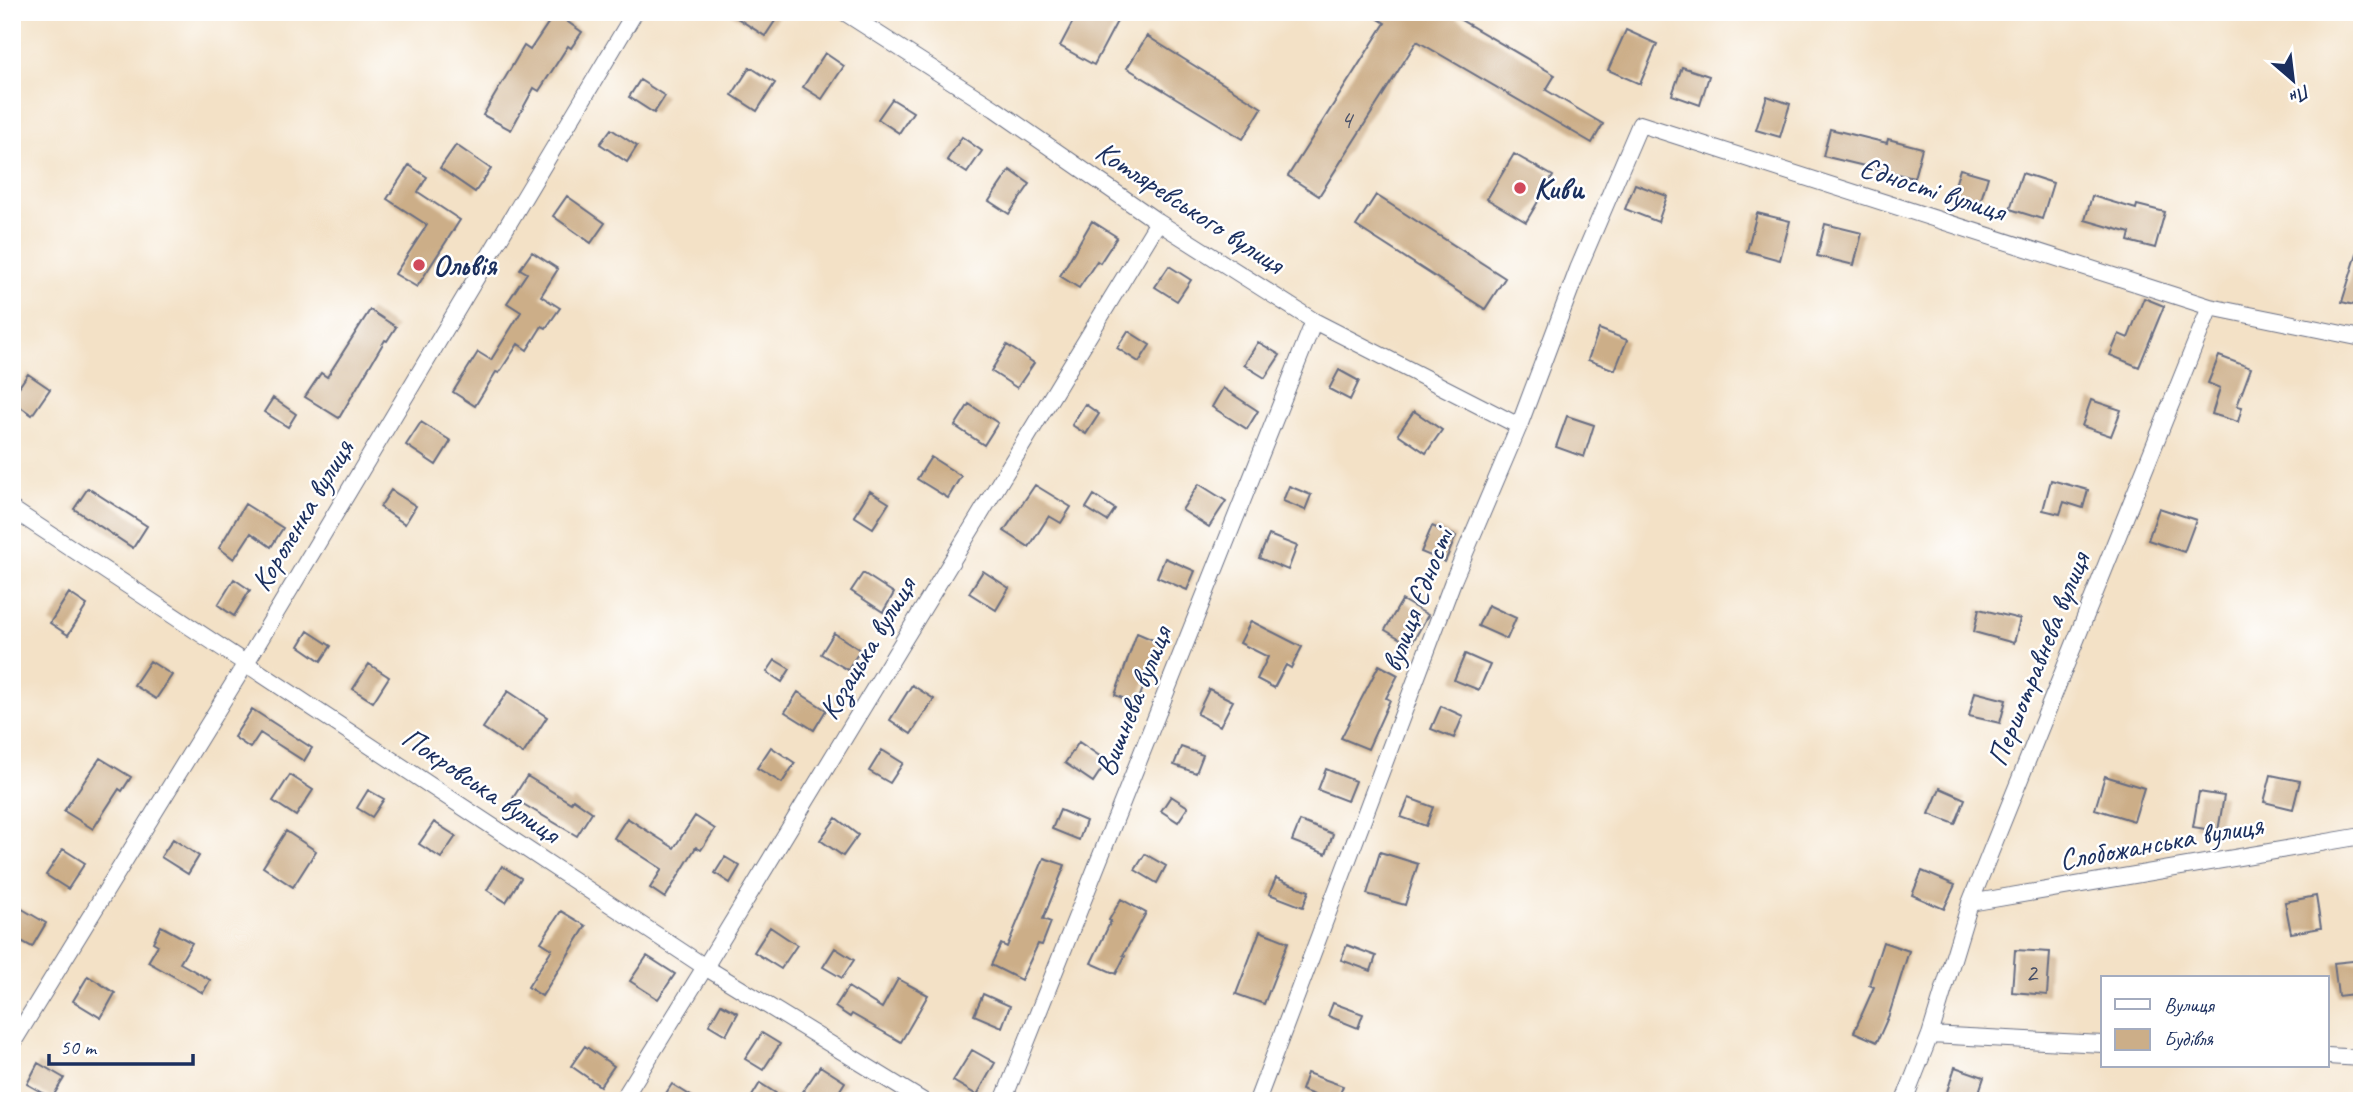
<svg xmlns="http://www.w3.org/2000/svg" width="2374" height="1113" font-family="Caveat,sans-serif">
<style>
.building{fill:#ccae88}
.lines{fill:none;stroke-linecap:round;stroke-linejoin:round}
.street-casing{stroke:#676d82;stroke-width:18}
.street{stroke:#fff;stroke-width:16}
.poi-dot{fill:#d1495b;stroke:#fff;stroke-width:2.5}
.labels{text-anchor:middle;stroke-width:5;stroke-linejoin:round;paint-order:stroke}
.number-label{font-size:26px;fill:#474f68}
.poi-label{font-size:30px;font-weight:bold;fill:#1b2f5e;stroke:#fff;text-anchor:start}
.street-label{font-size:30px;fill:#1b2f5e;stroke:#fff}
</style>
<rect width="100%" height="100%" fill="#fff"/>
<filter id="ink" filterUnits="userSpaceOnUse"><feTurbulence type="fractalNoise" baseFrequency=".0143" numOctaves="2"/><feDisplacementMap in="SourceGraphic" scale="14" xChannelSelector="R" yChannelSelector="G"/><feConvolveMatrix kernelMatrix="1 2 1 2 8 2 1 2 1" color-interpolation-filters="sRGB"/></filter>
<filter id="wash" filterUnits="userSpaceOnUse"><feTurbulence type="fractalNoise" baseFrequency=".00686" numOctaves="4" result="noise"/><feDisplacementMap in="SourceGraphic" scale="28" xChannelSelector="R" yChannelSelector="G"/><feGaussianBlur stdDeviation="1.57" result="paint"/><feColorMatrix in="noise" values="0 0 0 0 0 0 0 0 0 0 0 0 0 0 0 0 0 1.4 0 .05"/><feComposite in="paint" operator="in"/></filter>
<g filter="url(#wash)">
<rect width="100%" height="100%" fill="#f3e1c6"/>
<g id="blocks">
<path class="building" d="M728,12H781L765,36Z
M1078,12H1122L1094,65L1060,46Z
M1367,12H1447L1555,75L1546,90L1603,124L1592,143L1417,41L1319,196L1288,176L1385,23Z
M555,13L582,32L571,48L568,46L539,91L534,88L511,130L483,115L524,46L530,50Z
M1626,30L1657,44L1640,84L1608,70Z
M1147,36L1262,108L1243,139L1127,68Z
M825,53L844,66L822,99L803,87Z
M750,67L775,83L757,111L732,95Z
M1682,67L1709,76L1700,105L1672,95Z
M640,80L665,96L654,113L629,97Z
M1767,96L1790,104L1780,137L1756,130Z
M892,99L913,112L899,133L878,119Z
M611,129L637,146L627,162L600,144Z
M1830,129L1887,143L1888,139L1922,148L1914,178L1823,156Z
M962,137L982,151L967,173L947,160Z
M456,145L491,169L475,192L440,168Z
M1514,154L1553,176L1526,222L1487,199Z
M409,165L427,177L418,192L460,220L417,287L395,274L427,225L387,199Z
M1960,169L1988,177L1980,203L1952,195Z
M1010,170L1030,184L1009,214L989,201Z
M2022,173L2053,183L2042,219L2010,209Z
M1635,184L1667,196L1658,222L1625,209Z
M1376,195L1505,278L1485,309L1356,226Z
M567,196L605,223L591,243L553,216Z
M2092,196L2136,209L2137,205L2165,212L2155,248L2128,241L2130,233L2085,220Z
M1757,213L1790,221L1780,260L1747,251Z
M1092,221L1117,237L1100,263L1097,261L1079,288L1060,276Z
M1825,224L1862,233L1854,265L1817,256Z
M2358,250L2362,251V307L2342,302Z
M532,252L558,269L541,296L560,308L546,328L542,326L527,350L518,344L499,373L496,372L475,406L453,392L478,352L491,360L521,312L507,303L527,273L520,269Z
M1169,266L1191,280L1177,301L1155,287Z
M2144,298L2164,306L2139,367L2110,355L2119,334L2128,338Z
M370,310L396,327L387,341L385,340L339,418L305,397L321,373L327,377Z
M1599,329L1627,340L1615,370L1588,360Z
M1128,331L1150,345L1139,362L1117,348Z
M1258,342L1280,355L1265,378L1244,365Z
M1007,345L1034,363L1017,388L991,371Z
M2219,356L2251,368L2237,406L2242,407L2238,422L2212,414L2220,388L2208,383Z
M1339,370L1359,381L1350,400L1329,389Z
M28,374L50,389L32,415L12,401V397Z
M1223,388L1258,411L1247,429L1212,407Z
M273,398L296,414L288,427L264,412Z
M2091,400L2121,410L2111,436L2082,426Z
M969,404L998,423L984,445L955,426Z
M1085,404L1099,414L1086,434L1072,425Z
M1414,411L1442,430L1426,453L1398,434Z
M1567,416L1594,425L1584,457L1556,447Z
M421,422L451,441L436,465L406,445Z
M931,457L961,476L948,498L917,479Z
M2051,480L2088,490L2083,508L2064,502L2060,514L2043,510Z
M1199,484L1226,501L1209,527L1182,510Z
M1035,485L1071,507L1061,523L1049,516L1029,547L1004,531Z
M1289,486L1311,495L1305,510L1283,501Z
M88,488L147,526L133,548L74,509Z
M391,490L416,506L405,524L380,507Z
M870,491L889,503L873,528L854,516Z
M1094,495L1115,509L1107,521L1086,508Z
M245,504L283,528L271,547L251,533L234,559L219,548Z
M2159,508L2196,520L2184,552L2148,540Z
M1432,526L1456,536L1445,562L1421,552Z
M1269,535L1297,546L1288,570L1259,558Z
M1165,558L1195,571L1187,590L1157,577Z
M983,571L1009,588L996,610L969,593Z
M863,573L894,593L883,612L851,591Z
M234,579L250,590L234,616L218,605Z
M69,593L87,605L68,635L50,623Z
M1402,600L1428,615L1411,645L1385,630Z
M1488,605L1516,618L1507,639L1478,626Z
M1979,609L2020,619L2014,643L1974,632Z
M1251,621L1302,647L1291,668L1286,665L1274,688L1257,679L1268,657L1240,643Z
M308,631L331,646L321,661L299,646Z
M834,633L860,650L848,670L821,654Z
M1137,633L1165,645L1158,660L1154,659L1137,704L1115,695Z
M1465,654L1490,665L1479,690L1454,680Z
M775,660L790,669L782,682L767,672Z
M150,661L172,675L156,699L134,685Z
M369,664L389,677L373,702L353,689Z
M1379,665L1398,675L1386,698L1390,700L1368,749L1341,738Z
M912,685L934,699L911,734L890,720Z
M1209,689L1233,701L1220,726L1197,714Z
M508,691L547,717L523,754L483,728Z
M798,692L826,710L814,730L785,712Z
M1975,692L2006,700L2000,723L1969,716Z
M1441,706L1463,716L1454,738L1431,729Z
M252,709L312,748L304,761L260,733L250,748L234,737Z
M1079,742L1107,761L1093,782L1065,763Z
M771,747L795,763L782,783L757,768Z
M1181,747L1203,755L1196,773L1174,765Z
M882,750L903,763L890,783L869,771Z
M100,758L131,777L122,791L119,789L93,829L64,811Z
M1326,769L1355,781L1347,801L1318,790Z
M290,775L313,790L296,816L273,801Z
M2271,775L2300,781L2293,809L2264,802Z
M527,776L571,803L573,799L592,812L577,836L513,798Z
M2105,776L2144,788L2134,821L2095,809Z
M1940,788L1965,799L1955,824L1929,814Z
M368,790L384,799L372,817L357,808Z
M2199,792L2224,796L2218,831L2193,827Z
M1171,796L1188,807L1178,822L1161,811Z
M1409,798L1433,807L1426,826L1401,817Z
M1060,810L1086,821L1079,840L1052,829Z
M695,816L715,829L701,850L696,847L665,898L650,888L662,869L614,838L627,818L674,848Z
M836,818L858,835L843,856L820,840Z
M1300,821L1333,834L1326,854L1292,841Z
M434,822L456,836L441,858L419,844Z
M286,831L316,851L293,887L263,867Z
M173,839L199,856L188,874L161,857Z
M63,849L85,863L68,889L46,875Z
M1380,852L1418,864L1405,905L1367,894Z
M1145,854L1166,866L1157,883L1135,870Z
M725,857L740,866L730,883L715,873Z
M1044,858L1065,865L1043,919L1051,922L1042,945L1038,944L1021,980L991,965L1001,944L1007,947Z
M502,866L521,878L506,902L487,890Z
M1922,871L1955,885L1944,909L1912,895Z
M1276,878L1309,891L1303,907L1269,894Z
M2316,896L2321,928L2291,933L2285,902Z
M1121,899L1146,913L1123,955L1125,956L1116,974L1091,963L1111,921L1109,920Z
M12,903L46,923L32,947L12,936Z
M561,911L586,926L542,996L528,987L552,949L541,942Z
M161,926L192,943L180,963L210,980L203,993L148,962L158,945L153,942Z
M770,927L797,945L781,969L754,952Z
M1260,931L1288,942L1264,1004L1236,994Z
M1883,942L1909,951L1889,1015L1877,1042L1854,1032L1874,987L1869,985Z
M1347,945L1376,956L1371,971L1341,960Z
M835,948L854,960L842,978L823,967Z
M2015,950L2050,952L2047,995L2012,992Z
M647,956L675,974L658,999L630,981Z
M2362,960V993L2338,996L2334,963Z
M88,976L115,993L101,1018L73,1001Z
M898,979L928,995L901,1042L852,1014L850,1017L835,1007L848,987L882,1008Z
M983,994L1010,1006L1002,1027L974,1015Z
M1333,1003L1363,1014L1358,1028L1328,1016Z
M721,1004L738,1013L726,1035L709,1025Z
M762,1033L780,1044L763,1070L745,1059Z
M585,1046L614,1066L600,1086L571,1066Z
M972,1050L995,1063L977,1095L953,1081Z
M38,1063L64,1078L52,1098L27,1084Z
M820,1066L845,1082L833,1101H814L802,1093Z
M1955,1067L1984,1077L1976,1101H1944Z
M1307,1073L1343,1086L1337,1101H1330L1301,1090Z
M760,1083L788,1101H749Z
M672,1084L699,1101H661Z"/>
</g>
</g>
<g filter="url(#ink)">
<use href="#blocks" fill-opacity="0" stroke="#676d82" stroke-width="2"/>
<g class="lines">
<g class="street-casing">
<path id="street" d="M844,12L995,109L1158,222L1314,321L1519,426
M12,509L705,967L923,1101
M1970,903L2362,836
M1930,1035L2103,1044
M12,1044L246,663L635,12
M2327,1056L2362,1058
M622,1101L705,967L1158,222
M1003,1101L1314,321
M1257,1101L1453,581L1519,426L1578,269L1640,124L2210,307L2362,338
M1904,1101L1930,1035L1970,903L2210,307"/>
</g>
<use href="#street" class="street"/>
</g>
</g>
<g class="poi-dot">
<circle cx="1520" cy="188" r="7"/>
<circle cx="419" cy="265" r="7"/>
</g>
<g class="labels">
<g class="number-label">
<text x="1346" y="128">4</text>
<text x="2031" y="981">2</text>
</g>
<g class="poi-label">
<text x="1534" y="198">Киви</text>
<text x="433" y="275">Ольвія</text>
</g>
<g class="street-label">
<text transform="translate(1933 189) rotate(18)" y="10">Єдності вулиця</text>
<text transform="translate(1190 207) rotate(33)" y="10">Котляревського вулиця</text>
<text transform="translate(302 515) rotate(-59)" y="10">Короленка вулиця</text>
<text transform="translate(1417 600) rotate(-69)" y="10">вулиця Єдності</text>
<text transform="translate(867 648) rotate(-59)" y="10">Козацька вулиця</text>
<text transform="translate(2038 659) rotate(-68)" y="10">Першотравнева вулиця</text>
<text transform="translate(1133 701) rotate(-68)" y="10">Вишнева вулиця</text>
<text transform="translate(481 785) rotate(34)" y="10">Покровська вулиця</text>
<text transform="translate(2161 842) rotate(-10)" y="10">Слобожанська вулиця</text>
</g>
</g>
<rect width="2374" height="1113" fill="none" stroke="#fff" stroke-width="42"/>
<rect x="2101" y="976" width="228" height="91" fill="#ffffff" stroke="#a4acbf" stroke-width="2"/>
<rect x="2115" y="999" width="35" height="10" fill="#ffffff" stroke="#a4acbf" stroke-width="2"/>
<text x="2164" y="1012" font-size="21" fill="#1b2f5e">Вулиця</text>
<rect x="2115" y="1029" width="35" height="21" fill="#ccae88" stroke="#a4acbf" stroke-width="2"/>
<text x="2164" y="1046" font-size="21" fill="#1b2f5e">Будівля</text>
<g transform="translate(2293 80) rotate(152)" stroke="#ffffff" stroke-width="5" paint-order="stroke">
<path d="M0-5L12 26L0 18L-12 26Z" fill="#1b2f5e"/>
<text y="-10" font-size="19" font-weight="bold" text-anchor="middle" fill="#1b2f5e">Пн</text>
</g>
<path d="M49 1054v10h144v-10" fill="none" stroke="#1b2f5e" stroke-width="3.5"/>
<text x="60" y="1054" font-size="21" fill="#1b2f5e" stroke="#ffffff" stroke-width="5" paint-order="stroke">50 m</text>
</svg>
